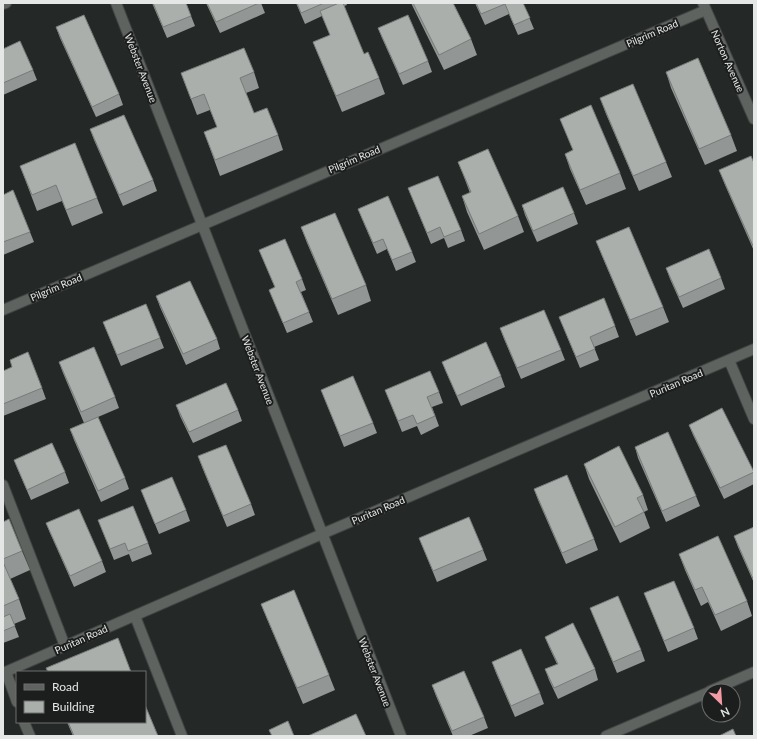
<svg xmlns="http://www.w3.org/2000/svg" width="757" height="739" font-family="Lato,sans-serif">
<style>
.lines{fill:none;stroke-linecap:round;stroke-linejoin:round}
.lane-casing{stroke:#414443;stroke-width:12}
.street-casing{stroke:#414443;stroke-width:12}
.lane{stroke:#5f6360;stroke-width:10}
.street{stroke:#5f6360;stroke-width:10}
.wall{fill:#929694}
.building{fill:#aaafac;stroke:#777a78}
.labels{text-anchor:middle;stroke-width:4;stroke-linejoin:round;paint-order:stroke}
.street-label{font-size:10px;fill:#e5e7e6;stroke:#1b1e1c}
</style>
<rect width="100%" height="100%" fill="#242826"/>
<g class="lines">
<g class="lane-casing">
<path id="lane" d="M3,485L65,646
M135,616L182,736
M6,672L17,702
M24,722L30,736"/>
</g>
<g class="street-casing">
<path id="street" d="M116,3L401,736
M703,3L754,119
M3,4L6,3
M3,310L706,10
M729,360L754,419
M3,673L322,534L754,349
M710,691L754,672
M606,736L709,692"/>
</g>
<use href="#lane" class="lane"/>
<use href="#street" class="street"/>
</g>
<path class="wall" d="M152,3H186L195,26L167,38Z
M206,3H261L265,13L220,33Z
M296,3H346L347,5L344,6L364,54L379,78L385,94L342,112L319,57L313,42L330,35L322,16L305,24Z
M411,3H453L471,39L477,55L444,70Z
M475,3H523L534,29L518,35L509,14L485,25Z
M56,27L119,94L123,105L96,117L60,38Z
M378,28L428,61L432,72L403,85L382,38Z
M3,49L33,70L37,80L3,95Z
M254,72L259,88L246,93L254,113L278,135L283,150L220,176L204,132L217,127L210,110L197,115L181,73Z
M666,72L731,135L737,151L705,165L671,88Z
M600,98L666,162L672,177L639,191L606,114Z
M560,119L620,173L626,189L586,205L570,169L565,154L573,150Z
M90,129L153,180L157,191L123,206L94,140Z
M458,162L518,216L524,232L484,250L467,212L462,196L470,193L464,177Z
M754,163V251L725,185L719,170Z
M20,166L97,198L103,213L72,226L62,201L37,211Z
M408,188L461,230L465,241L448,248L444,238L431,244Z
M3,195L30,232L34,242L3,255Z
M522,205L574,213L578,224L537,242L525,215Z
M358,209L412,252L416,262L396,271L387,249L377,254L362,219Z
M301,227L366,285L371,301L338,315L307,243Z
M596,241L663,307L669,322L636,336L602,256Z
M259,250L302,279L306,290L301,292L313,322L287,333L269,290L275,288Z
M666,268L721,278L725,289L683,308L670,279Z
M156,296L217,339L220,349L186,365L160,307Z
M559,317L615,326L619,337L594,347L599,360L580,368Z
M103,322L160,338L164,348L121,366Z
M500,328L561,350L565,360L521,379L504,339Z
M59,362L115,397L119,408L98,417L125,478L129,489L101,502L74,440L70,429L84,423L63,373Z
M442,362L501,376L505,387L461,406L446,372Z
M3,371L42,388L46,399L3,416Z
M321,390L373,423L377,433L344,447Z
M385,390L439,392L443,403L432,407L439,426L421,435L417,426L402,432Z
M176,405L238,410L242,421L193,443L180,416Z
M689,425L754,472V484L724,499L693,435Z
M635,447L696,496L700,506L666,522L638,458Z
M198,456L251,504L255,515L227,527L202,467Z
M14,460L65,472L69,483L31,500L18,470Z
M584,464L643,495L648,510L644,512L650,528L620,543L589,479Z
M534,489L594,539L598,550L566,564L538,500Z
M141,490L186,510L190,521L159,534Z
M98,520L148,543L152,554L132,562L129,554L114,560Z
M3,521L22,551L30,570L10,579L19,599L26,619L14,624L19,637L3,643Z
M46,523L102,561L106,572L74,587L50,533Z
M754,527V583L738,547L734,536Z
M419,538L483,550L487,560L437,582Z
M679,554L747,601L752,616L721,631L708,602L701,606L685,570Z
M644,593L694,628L698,639L668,652Z
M261,604L329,675L335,690L303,704L267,619Z
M590,608L641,650L645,661L617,673Z
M545,637L595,669L598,680L558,699L549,680L545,669L557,664L549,647Z
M492,662L540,693L544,704L515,717L496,673Z
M432,685L484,717L488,728L469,736H453L436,696Z
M67,722H145L158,736H73Z"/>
<path class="building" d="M153,3H186L191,16L163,27Z
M207,3H259L216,22Z
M297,3H324L301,13Z
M339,3H343L364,54L368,52L379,78L336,96L313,42L330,35L320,11Z
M413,3H453L471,39L439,55Z
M476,3H523L530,18L514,25L505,4L481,14Z
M84,15L119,94L92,107L56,27Z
M408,15L428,61L399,74L378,28Z
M20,41L33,70L3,83V49Z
M244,48L254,72L240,78L254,113L267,108L278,135L215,160L204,132L217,127L204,94L191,99L181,73Z
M698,58L731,135L699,149L666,72Z
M633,84L666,162L633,176L600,98Z
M591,105L620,173L580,190L565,154L573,150L560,119Z
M124,115L153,180L119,195L90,129Z
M75,143L97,198L66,210L56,185L32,195L20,166Z
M488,149L518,216L479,234L462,196L471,192L458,162Z
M751,156L754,163V248L719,170Z
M438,176L461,230L444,237L440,227L427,233L408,188Z
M563,187L574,213L533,231L522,205Z
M13,190L30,232L3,242V195Z
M388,196L412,252L392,260L383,239L373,243L358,209Z
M335,213L366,285L332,299L301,227Z
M629,227L663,307L630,320L596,241Z
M285,239L302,279L296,282L309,312L283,323L269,290L275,287L259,250Z
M709,249L721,278L679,297L666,268Z
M190,281L217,339L183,354L156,296Z
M604,298L615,326L590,337L595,349L576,357L559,317Z
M146,304L160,338L117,355L103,322Z
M544,310L561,350L517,368L500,328Z
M486,342L501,376L457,396L442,362Z
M94,347L115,397L81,412L59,362Z
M28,352L42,388L3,404V371L12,367L10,360Z
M430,371L439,392L427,397L435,416L417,424L413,415L398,421L385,390Z
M353,376L373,423L340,436L321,390Z
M226,383L238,410L189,432L176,405Z
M722,408L754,472L720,488L689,425Z
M98,417L125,478L98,491L70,429Z
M668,432L696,496L662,511L635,447Z
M52,443L65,472L27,490L14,460Z
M226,445L251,504L223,516L198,456Z
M619,446L643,495L637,498L644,512L615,527L584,464Z
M567,475L594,539L562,553L534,489Z
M172,477L186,510L155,524L141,490Z
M133,506L148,543L128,551L125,543L110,549L98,520Z
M79,509L102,561L70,576L46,523Z
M469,517L483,550L433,571L419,538Z
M9,519L22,551L3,559V522Z
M754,527V581L734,536Z
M718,536L747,601L715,615L702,587L695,590L679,554Z
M3,562L19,599L3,606Z
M674,581L694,628L664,641L644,593Z
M294,590L329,675L297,688L261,604Z
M618,596L641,650L613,662L590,608Z
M10,614L15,626L3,631V617Z
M573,623L595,669L554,688L545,669L558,664L545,637Z
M118,638L131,672H48L46,668Z
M521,649L540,693L511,706L492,662Z
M464,671L484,717L452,731L432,685Z
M145,705L158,736H74L68,722H145Z
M356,714L366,736H308Z
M288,721L294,736H272L269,730Z
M733,729L736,736H719Z"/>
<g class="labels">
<g class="street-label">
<text transform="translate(652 33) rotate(-23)" y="4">Pilgrim Road</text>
<text transform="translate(728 61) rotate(66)" y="4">Norton Avenue</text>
<text transform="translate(141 68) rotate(69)" y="4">Webster Avenue</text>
<text transform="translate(354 159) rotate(-23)" y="4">Pilgrim Road</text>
<text transform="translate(56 287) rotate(-23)" y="4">Pilgrim Road</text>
<text transform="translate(258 370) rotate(69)" y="4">Webster Avenue</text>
<text transform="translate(676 383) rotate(-23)" y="4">Puritan Road</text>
<text transform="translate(378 510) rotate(-23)" y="4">Puritan Road</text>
<text transform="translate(81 639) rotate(-24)" y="4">Puritan Road</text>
<text transform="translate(375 672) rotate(69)" y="4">Webster Avenue</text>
</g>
</g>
<rect width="757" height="739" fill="none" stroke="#e5e7e6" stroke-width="8"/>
<rect x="16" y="671" width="130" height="52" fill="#1b1e1c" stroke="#6c6e6d"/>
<rect x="24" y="684" width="20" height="6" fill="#5f6360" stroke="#6c6e6d"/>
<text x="52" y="691" font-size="12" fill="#e5e7e6">Road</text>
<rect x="24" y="701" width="20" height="12" fill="#aaafac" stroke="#6c6e6d"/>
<text x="52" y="711" font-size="12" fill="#e5e7e6">Building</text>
<g transform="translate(721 703) rotate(155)"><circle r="19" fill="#1b1e1c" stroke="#6c6e6d"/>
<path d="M0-3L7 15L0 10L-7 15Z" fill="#f49aa5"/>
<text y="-6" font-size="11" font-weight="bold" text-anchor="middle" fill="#e5e7e6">N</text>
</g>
</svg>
